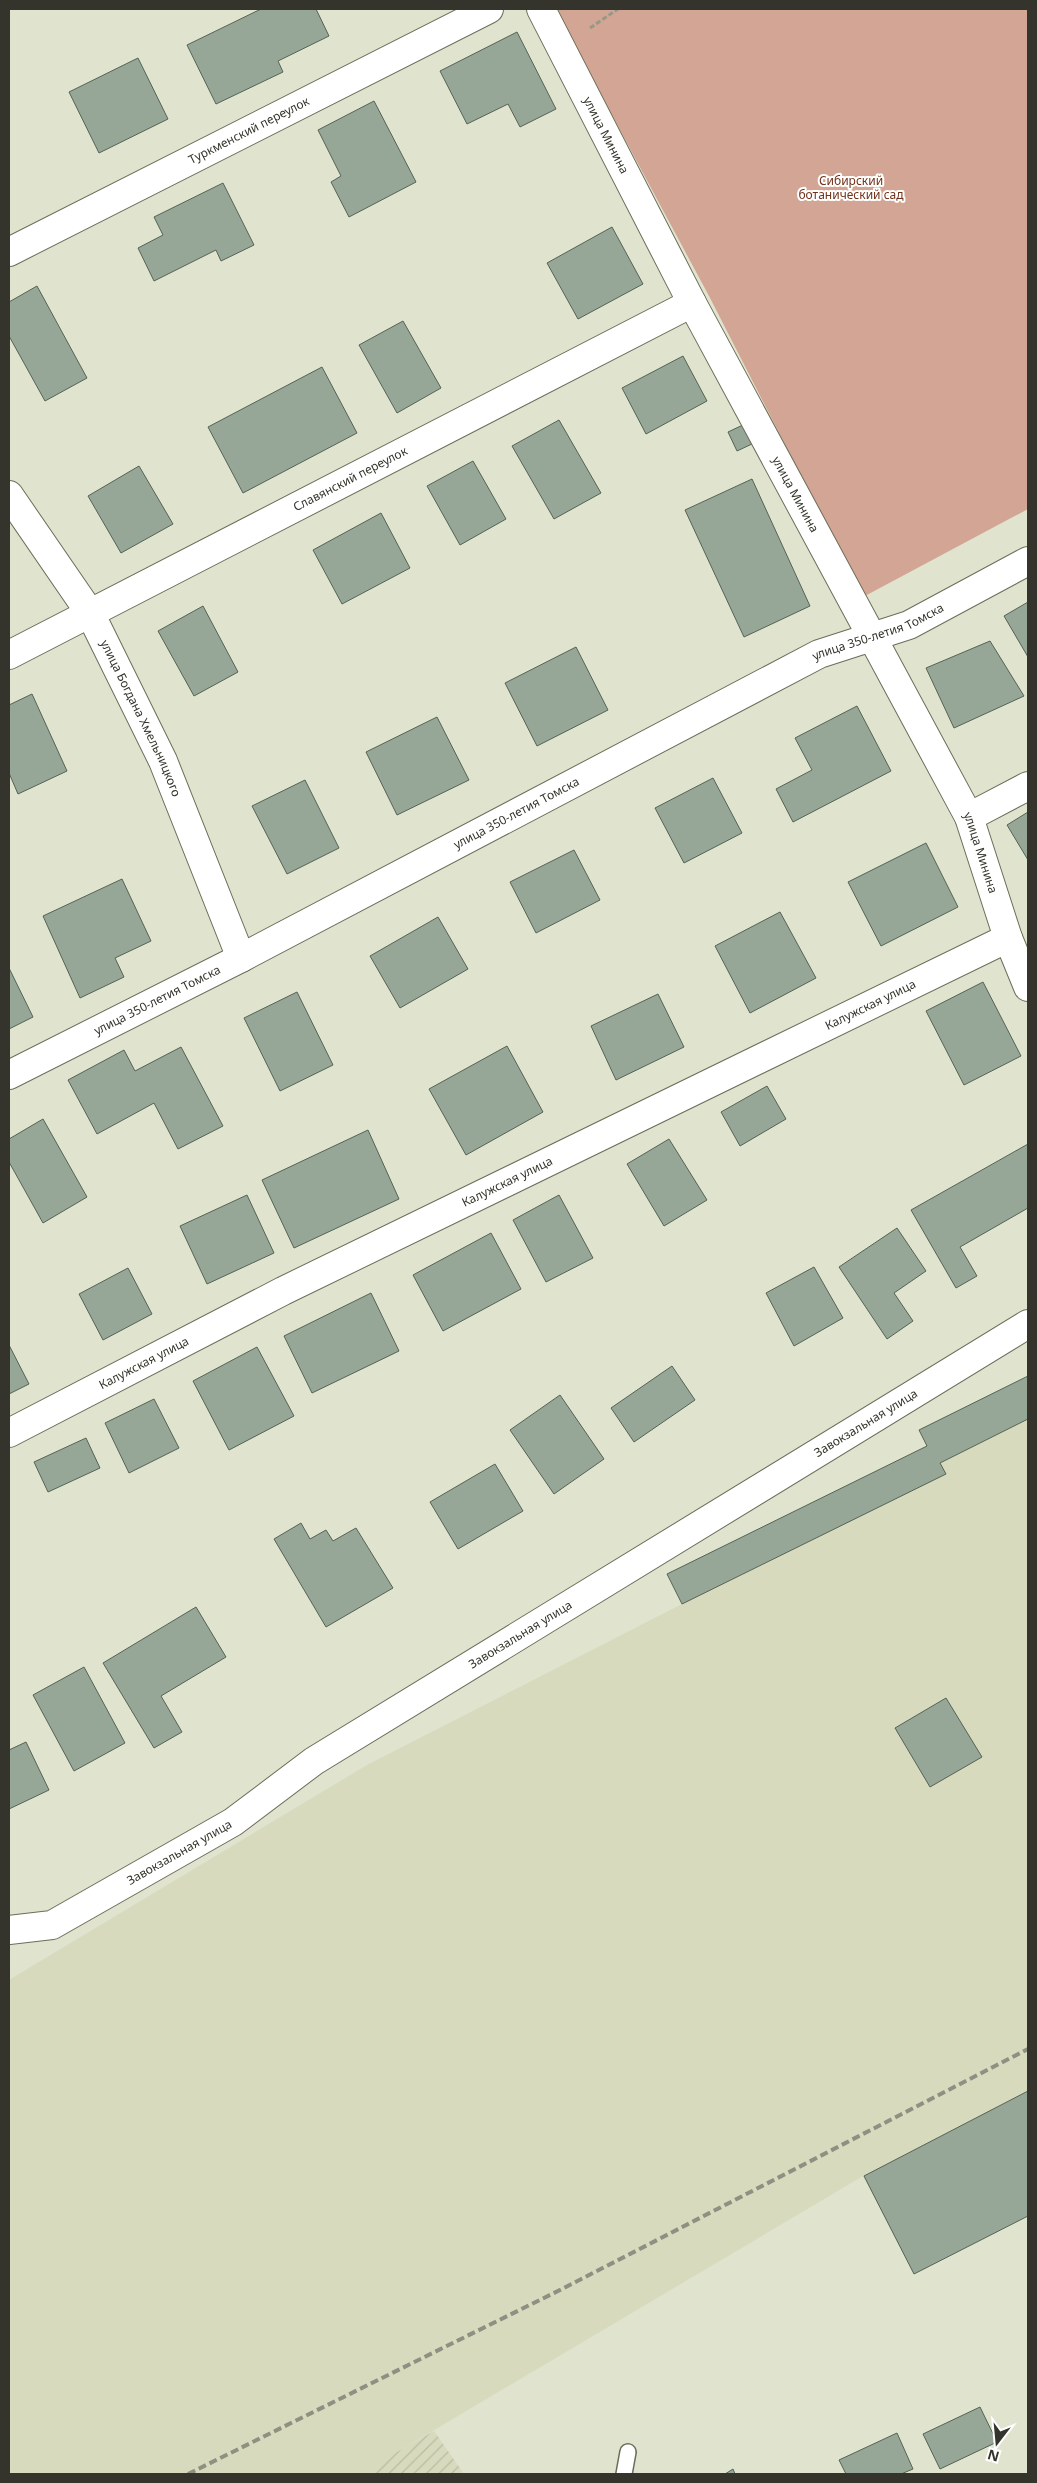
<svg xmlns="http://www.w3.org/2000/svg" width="1037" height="2483" font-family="'Noto Sans',sans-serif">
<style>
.built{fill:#d7dabc}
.industrial{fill:url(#industrial-furrows)}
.green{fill:#d2a594}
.building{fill:#97a797;stroke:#546355}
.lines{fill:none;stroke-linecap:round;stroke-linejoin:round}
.service-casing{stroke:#6c6d5a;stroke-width:18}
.minor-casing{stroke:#6c6d5a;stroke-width:30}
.path{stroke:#969888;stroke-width:3;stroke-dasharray:5 2.5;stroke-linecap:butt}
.service{stroke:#fff;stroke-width:15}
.minor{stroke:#fff;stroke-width:28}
.rail{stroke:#8e9081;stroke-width:4;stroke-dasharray:8 4;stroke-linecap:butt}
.labels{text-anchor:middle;stroke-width:4;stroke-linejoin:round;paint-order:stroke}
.street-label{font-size:12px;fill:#34342c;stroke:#fff}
.park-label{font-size:12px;fill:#703219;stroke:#fff}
</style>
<defs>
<pattern id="industrial-furrows" width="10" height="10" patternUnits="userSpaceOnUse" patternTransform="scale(1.25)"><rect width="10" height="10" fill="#d7dabc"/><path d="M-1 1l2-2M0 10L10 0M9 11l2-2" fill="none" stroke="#b9bca2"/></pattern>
</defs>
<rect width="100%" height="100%" fill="#e0e3cd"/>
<path class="built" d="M1028,1419V2216L914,2274L863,2176L397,2452L368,2474H9V1980L367,1765L682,1604L945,1473L940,1463Z"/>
<path class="industrial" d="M434,2431L464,2474H368L397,2452Z"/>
<path class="green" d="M555,9H1028V509L863,597L709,296Z"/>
<path class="building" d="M261,9H316L329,36L278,61L283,72L216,104L187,45Z
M517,32L556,109L520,127L508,104L467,124L440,71Z
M138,58L168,119L99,153L69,92Z
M374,101L416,182L349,217L331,182L341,176L318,130Z
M223,183L254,245L221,261L216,250L154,281L138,248L163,235L154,217Z
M612,227L643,284L578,319L547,263Z
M37,286L87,378L45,401L9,336V302Z
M403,321L441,388L397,413L359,345Z
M683,356L707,401L646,434L622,388Z
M322,367L357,433L243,493L208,427Z
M559,420L601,493L554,519L512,446Z
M745,424L754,443L737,451L728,432Z
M473,461L506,519L460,545L427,486Z
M139,466L173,524L121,553L88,496Z
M752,479L810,606L744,637L685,510Z
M381,513L410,568L342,604L313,550Z
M1028,602V657L1004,616Z
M203,606L238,672L194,696L158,631Z
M990,641L1024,696L954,728L926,668Z
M576,647L608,710L537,746L505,683Z
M32,694L67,771L18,794L9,773V705Z
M857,706L891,771L793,822L776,789L812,770L795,738Z
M437,717L469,780L397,815L366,752Z
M713,778L742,833L684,863L655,808Z
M305,780L339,848L287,874L252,806Z
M1028,812V860L1007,825Z
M926,843L958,907L881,946L848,882Z
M574,850L600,900L536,933L510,882Z
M122,879L151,941L115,958L124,977L80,998L43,916Z
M780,912L816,978L750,1013L715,946Z
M438,917L468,969L400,1008L370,956Z
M9,968L33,1017L9,1029Z
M983,982L1021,1056L964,1085L926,1011Z
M297,992L333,1065L280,1091L244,1018Z
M658,994L684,1047L616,1080L591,1026Z
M507,1046L543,1112L466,1155L429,1089Z
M181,1047L223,1126L178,1149L154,1103L97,1134L68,1080L124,1050L135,1071Z
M767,1086L786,1119L740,1146L721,1112Z
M43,1119L87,1197L43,1223L9,1162V1139Z
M368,1130L399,1199L294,1248L262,1180Z
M669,1139L707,1200L664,1226L627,1164Z
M1028,1144V1208L960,1247L977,1276L956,1288L911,1210Z
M247,1195L274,1253L207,1284L180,1226Z
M559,1195L593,1258L546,1282L513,1220Z
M897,1228L926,1271L894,1293L913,1321L887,1339L839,1267Z
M491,1233L521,1289L443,1331L413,1275Z
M814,1267L843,1318L794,1346L766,1293Z
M128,1268L152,1314L103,1340L79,1294Z
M371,1293L399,1351L312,1393L284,1336Z
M9,1345L29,1384L9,1394Z
M257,1347L294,1416L229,1450L193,1381Z
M672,1366L695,1400L634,1442L611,1408Z
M1028,1376V1419L940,1463L946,1474L682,1604L667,1574L927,1446L919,1430Z
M560,1395L604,1459L554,1494L510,1430Z
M154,1399L179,1448L129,1473L105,1423Z
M86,1438L100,1468L48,1492L34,1462Z
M495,1464L523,1511L458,1549L430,1502Z
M301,1523L310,1539L326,1530L333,1541L356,1528L393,1588L326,1627L274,1539Z
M196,1607L226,1657L161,1696L182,1732L154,1748L103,1663Z
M84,1667L125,1743L74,1771L33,1695Z
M946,1698L982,1757L930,1787L895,1728Z
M26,1742L49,1790L9,1809V1750Z
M1028,2091V2216L914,2274L864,2176Z
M980,2407L997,2442L940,2469L923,2434Z
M897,2433L913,2469L901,2474H846L839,2460Z
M733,2469L735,2474H725Z"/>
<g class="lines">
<g class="service-casing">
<path id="service" d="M624,2474L628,2452"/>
</g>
<g class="minor-casing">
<g id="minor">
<path id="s1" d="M541,9L692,303L969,817L1008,938L1028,987"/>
<path id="s2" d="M9,252L489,9"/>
<path id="s3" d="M9,495L90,613L163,761L241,958"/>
<path id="s4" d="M9,655L692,303"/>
<path d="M969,817L1028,786"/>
<path id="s5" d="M9,1075L241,958L819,654L909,625L1028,561"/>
<path id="s6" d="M9,1433L283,1291L1008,938"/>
<path id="s7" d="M9,1930L52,1925L233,1822L314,1761L1028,1324"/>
</g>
</g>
<path class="path" d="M590,28L618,9"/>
<use href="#service" class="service"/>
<use href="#minor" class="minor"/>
<path class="rail" d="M188,2474L562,2289L1028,2049"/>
</g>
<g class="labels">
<g class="street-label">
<text dy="4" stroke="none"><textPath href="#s2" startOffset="269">Туркменский переулок</textPath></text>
<text dy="4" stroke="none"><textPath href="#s1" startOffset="142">улица Минина</textPath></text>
<text dy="4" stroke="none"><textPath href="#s4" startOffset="384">Славянский переулок</textPath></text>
<text dy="4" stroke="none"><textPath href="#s1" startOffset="548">улица Минина</textPath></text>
<text dy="4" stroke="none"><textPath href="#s5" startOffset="976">улица 350-летия Томска</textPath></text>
<text dy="4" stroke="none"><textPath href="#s3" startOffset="260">улица Богдана Хмельницкого</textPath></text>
<text dy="4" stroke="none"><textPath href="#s5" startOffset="571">улица 350-летия Томска</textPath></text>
<text dy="4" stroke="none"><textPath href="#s1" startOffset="952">улица Минина</textPath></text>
<text dy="4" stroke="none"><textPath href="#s5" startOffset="166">улица 350-летия Томска</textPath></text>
<text dy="4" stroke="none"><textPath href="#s6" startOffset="962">Калужская улица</textPath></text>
<text dy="4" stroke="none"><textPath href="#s6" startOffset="558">Калужская улица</textPath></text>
<text dy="4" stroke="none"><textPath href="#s6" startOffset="152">Калужская улица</textPath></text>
<text dy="4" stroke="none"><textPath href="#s7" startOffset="1000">Завокзальная улица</textPath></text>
<text dy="4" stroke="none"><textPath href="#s7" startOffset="595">Завокзальная улица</textPath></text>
<text dy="4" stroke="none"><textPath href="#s7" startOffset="190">Завокзальная улица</textPath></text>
</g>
<g class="park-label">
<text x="851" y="185">Сибирский<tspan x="851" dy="14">ботанический сад</tspan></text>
</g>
</g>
<rect width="1037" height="2483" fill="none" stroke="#34342c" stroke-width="20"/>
<g transform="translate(997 2443) rotate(196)" stroke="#ffffff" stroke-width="4" paint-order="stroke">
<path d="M0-4L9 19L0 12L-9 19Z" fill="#34342c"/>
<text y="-8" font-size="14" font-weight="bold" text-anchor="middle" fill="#34342c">N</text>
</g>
</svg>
